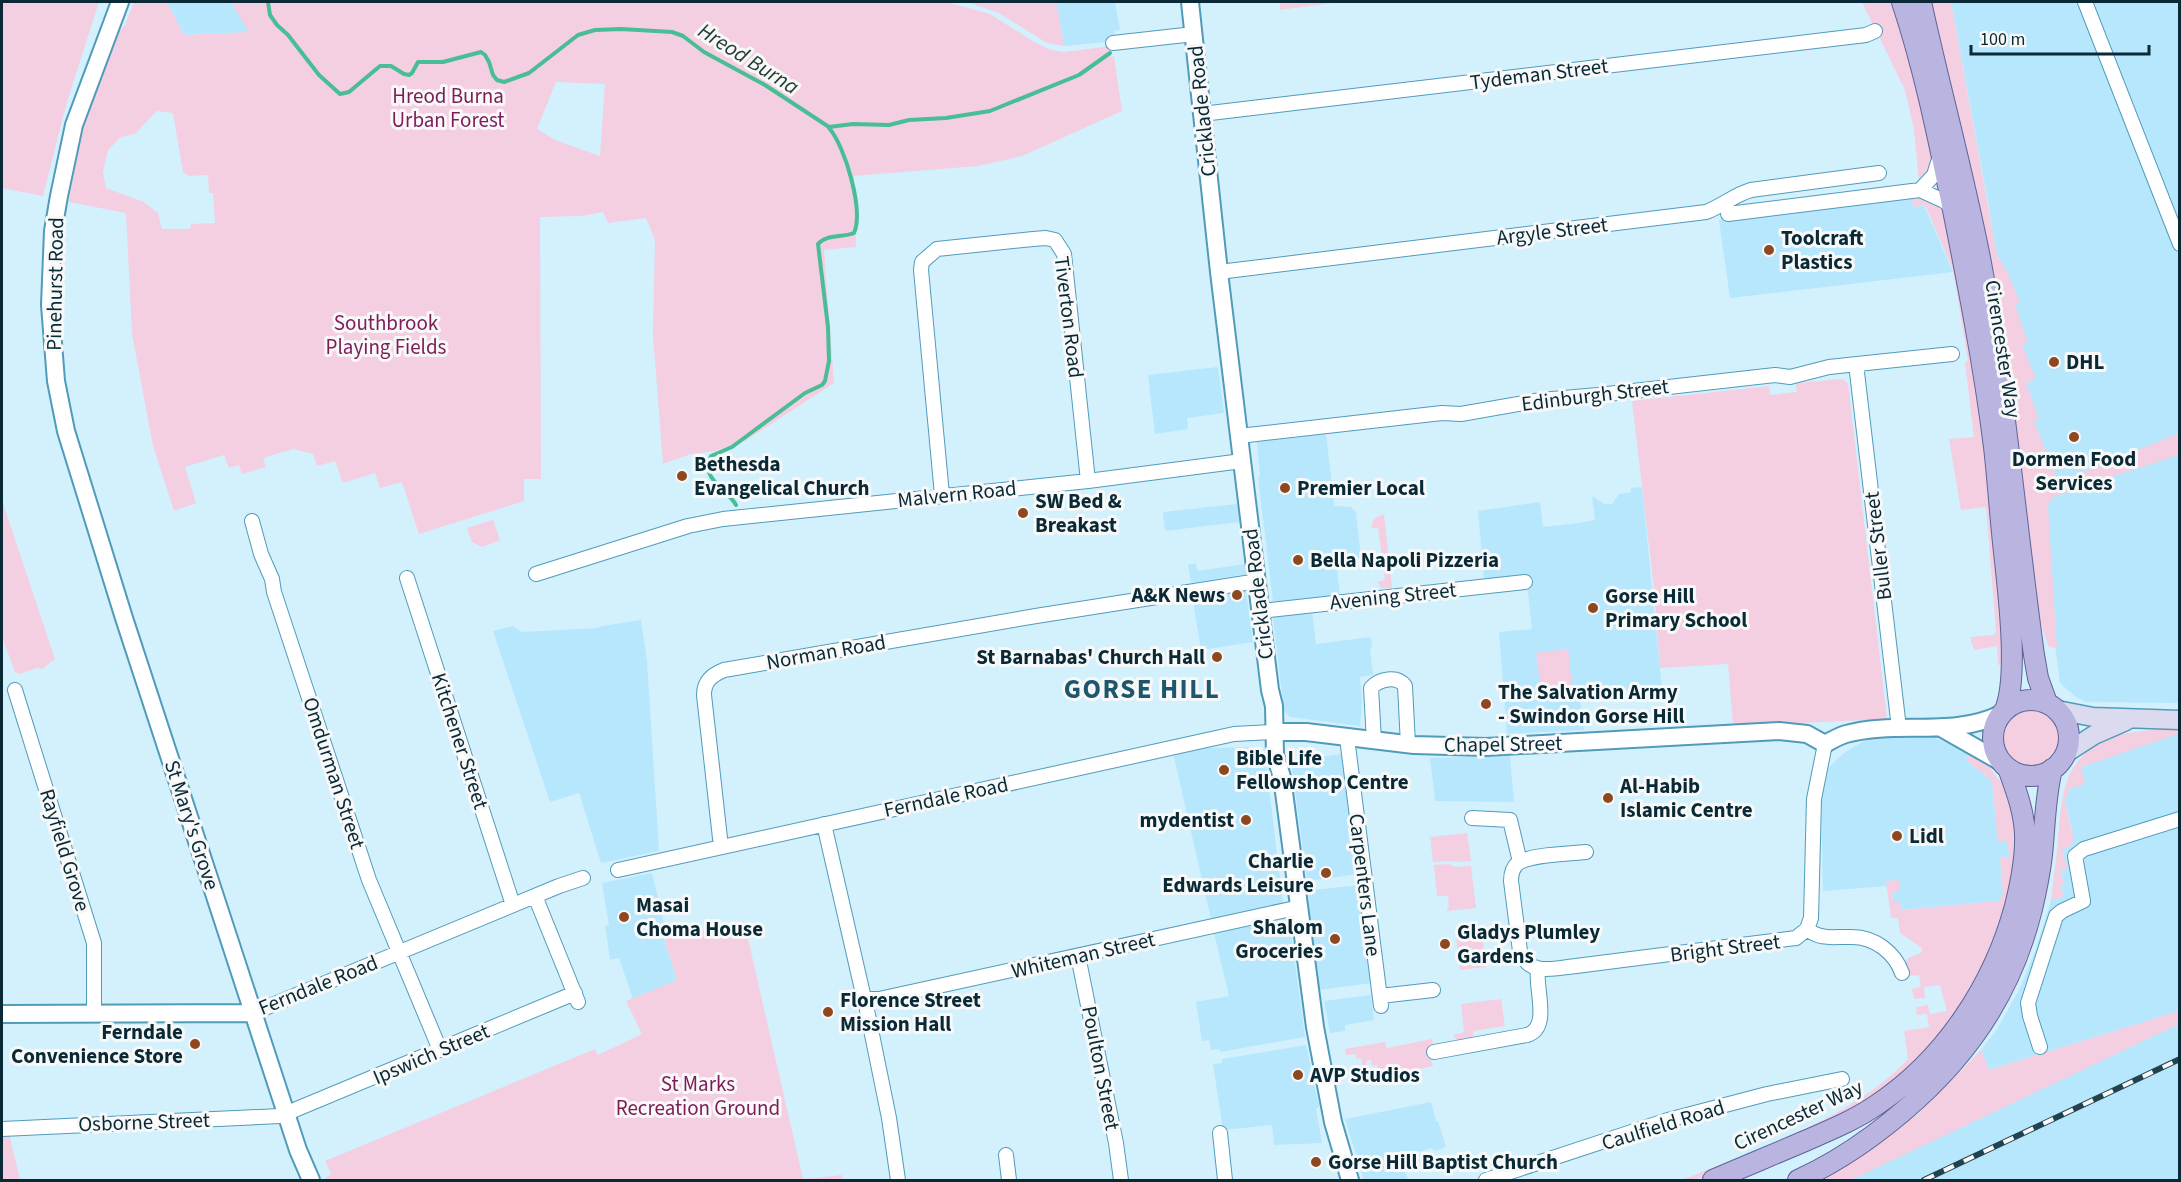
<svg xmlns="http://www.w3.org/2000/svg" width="2181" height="1182" font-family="'Source Sans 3',sans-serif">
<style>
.built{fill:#b7e7fd}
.green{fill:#f4cfe1;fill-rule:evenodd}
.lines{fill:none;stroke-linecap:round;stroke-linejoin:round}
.stream{stroke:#48bd96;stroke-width:4}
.minor-casing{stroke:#519bba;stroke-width:16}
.tertiary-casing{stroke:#519bba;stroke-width:20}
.secondary-casing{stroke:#519bba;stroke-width:21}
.primary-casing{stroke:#5c6496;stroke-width:22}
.minor{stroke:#fff;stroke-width:14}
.tertiary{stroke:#fff;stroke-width:16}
.secondary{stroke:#dcdaef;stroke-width:18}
.primary{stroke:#b9b5e0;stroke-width:20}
.rail-casing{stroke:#22424f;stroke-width:6}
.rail{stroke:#f7f8f7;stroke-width:4;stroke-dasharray:11;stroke-linecap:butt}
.poi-dot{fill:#8d4820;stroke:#f7f8f7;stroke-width:2}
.labels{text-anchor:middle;stroke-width:6;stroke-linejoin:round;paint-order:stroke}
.street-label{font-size:21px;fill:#082935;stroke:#f7f8f7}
.park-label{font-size:21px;fill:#7d1c58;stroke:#f7f8f7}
.poi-label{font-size:21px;font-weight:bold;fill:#082935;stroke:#f7f8f7;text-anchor:start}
.water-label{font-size:22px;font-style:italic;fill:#233d33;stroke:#f7f8f7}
.district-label{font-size:27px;font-weight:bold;letter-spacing:1.5px;fill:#1d576d;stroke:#f7f8f7}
</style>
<rect width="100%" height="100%" fill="#d3f0fd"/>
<path class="built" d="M167,2H231L250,32L184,35Z
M1056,2H1115L1120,30L1114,31L1115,41L1064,46Z
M1951,2H2179V703L2086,702L2076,697L2060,683L2048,592L1989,207Z
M1908,195L1915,207L1924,205L1953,272L1730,298L1719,220Z
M1218,367L1224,413L1187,418L1188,429L1155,434L1148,375Z
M1326,434L1332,485L1338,489L1333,495L1334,506L1351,507L1356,512L1361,558L1336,561L1340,595L1273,602L1258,477H1260L1257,442Z
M1642,487L1662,688L1579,693L1584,730L1507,734L1499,632L1532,629L1526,575L1484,579L1478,511L1540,502L1543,527L1579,523L1595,520L1592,496L1604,504H1612L1619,494L1631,492V488Z
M1237,504L1239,522L1165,531L1163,512Z
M1196,563L1197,571L1245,564L1247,574L1191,583L1188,565Z
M1242,588L1246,591L1253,642L1201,650L1192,595Z
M1312,610L1316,644L1371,637L1372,647L1370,648L1373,675L1360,677L1362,703L1360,726L1290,717L1284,711L1273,618L1276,614Z
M641,620L647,661L659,851L601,863L579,793L550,802L493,631L513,626L522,632L597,628L602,626Z
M2178,733L2179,1011L1989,1070L1981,1050L1997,1029L2018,992L2034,954L2051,901L2064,896L2060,886L2064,884L2060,871L2067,868L2062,850L2073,833L2065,801L2069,789L2080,767Z
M1921,735L1935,738L1971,754L1965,759L1992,781L1998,842H2008L2010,857L2000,859L2003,893L1999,901L1900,910L1893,902L1892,892L1899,891L1887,881V886L1823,891L1821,786L1826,770L1845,752L1864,741L1877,736Z
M1258,747L1265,755L1283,903L1211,919L1173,753L1200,748Z
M1343,754L1358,874L1307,881L1291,760Z
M1510,756L1514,802L1435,801L1430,758Z
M652,873L666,932L662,933L677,980L633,999L619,958L610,960L605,925H609L602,883Z
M1361,885L1372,983L1319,990L1308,896L1312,890Z
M1289,918L1305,1037L1220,1052V1049L1211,1050L1209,1040L1202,1041L1196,1002L1229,996L1214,933Z
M1371,995L1374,1020L1345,1025V1031L1330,1033L1324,1001Z
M2179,1024V1180H1851L1948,1133Z
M1306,1045L1319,1107L1316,1109L1322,1143L1274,1145L1272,1125L1223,1130L1213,1064L1222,1063V1059Z
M1431,1102L1436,1121H1438L1446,1147L1435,1151L1431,1148L1407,1156L1408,1161L1402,1164L1408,1180H1364L1345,1119Z"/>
<path class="green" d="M2,2H99L66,105L43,196L2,188Z
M134,2H167L184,35L249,32L231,2H946L990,14L1034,42L1051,50L1064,52L1112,46L1111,57L1114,56L1122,111L1022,156L978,166L854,176L856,247L824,250L834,383L745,441L715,451L691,454L663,464L653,335L655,240L646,218L608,223L603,212L582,216L540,217L541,479H524V501L419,534L402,482L380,488L375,473L343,483L335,461L317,466L313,454L293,449L263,458L266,467L242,474L239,465L229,468L224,455L185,467L196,503L174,511L153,446L132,334L126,213L69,202L70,165L83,119L109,42L125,25ZM556,82L605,84L600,156L555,140L537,129ZM157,111L173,113L183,172L189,176L208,175L209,193H213L215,223L191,224L190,229H162L158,213L144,202L106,188L103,172L108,150L121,137L135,134Z
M967,2H1056L1064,46L1047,43L999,13Z
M1280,2H1340L1280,10Z
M1862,2H1892L1905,36L1934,160L1919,181L1914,130L1905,90Z
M1929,2H1951L1997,255L2008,273L2020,303L2015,305L2028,343L2022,345L2036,379L2026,383L2039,419L2034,421L2058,482L2065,480L2179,433V455L2083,486L2052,498L2048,506L2057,648L2049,647C2029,598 2031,535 2022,482C1994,321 1960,162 1929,2Z
M1910,199C1925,198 1936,199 1946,211L1985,439L2005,664L1998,665L1997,646L1975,650L1971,643V637L1994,635L1996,631L1986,507L1961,510L1949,439L1974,437L1965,363L1968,361L1953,270L1925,205L1915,207Z
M1842,379L1848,383L1887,719L1733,726L1728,664L1660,668L1653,580L1632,401L1769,386L1770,395L1797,392L1796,383Z
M2,500L55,659L42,669L37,668L19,674L15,672L2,637Z
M1384,514L1392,588H1381L1378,582L1385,580L1378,528H1372C1371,520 1376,517 1384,514Z
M493,520L500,540L482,547L472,542L467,528Z
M1568,649L1573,696L1542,700L1536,653Z
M2003 737a28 28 0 1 1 56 0a28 28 0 1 1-56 0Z
M2167,729L2179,730V738L2178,734L2081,767L2085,784L2069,789L2065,802L2074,839L2070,846L2062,850L2068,868L2060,871L2064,884L2060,886L2064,896L2051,901C2053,881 2056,861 2058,841C2062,799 2060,765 2103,741C2122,731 2146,731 2167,729Z
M1971,754L1989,767L2003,785L2013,806L2017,842L2011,899L1975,991L1930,1050L1868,1102L1747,1159L1695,1180H1682C1754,1150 1854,1118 1908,1059L1904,1031L1929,1027L1927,1014L1917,1015L1916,1007L1928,1005L1930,1014L1947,1011L1940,985L1924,987L1925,998L1914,999L1912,989L1921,987L1919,975L1908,976L1906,960C1911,955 1917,956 1922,951V948L1900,933L1898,918H1891L1886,881L1899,880L1900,891L1892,893L1893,902H1900L1901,910L1999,901L2003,893L2000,858L2009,857L2008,842H1998L1992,781L1965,759Z
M1467,833L1471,861C1457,863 1447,860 1433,862L1430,837Z
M1448,864L1456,867L1471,866L1476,908L1447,911V908L1449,907L1448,896H1437L1434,865Z
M744,921L803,1179L842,1175L843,1180H323L331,1174L325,1161L595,1049L598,1055L638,1036L642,1034L626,1001L677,980L664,938Z
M1481,925L1486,967L1460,970L1455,928Z
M1501,999L1505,1026L1473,1031L1474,1041C1466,1042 1458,1043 1453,1035L1464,1032L1461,1004Z
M2179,1011V1024L1851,1180H1816L1862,1152L1918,1114L1981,1050L1989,1070Z
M1432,1039L1436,1059L1431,1060L1433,1066L1380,1077L1377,1065L1372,1066L1371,1060L1366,1061L1367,1069L1363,1070L1361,1058L1357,1059L1355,1054L1346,1055L1345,1049L1385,1042L1387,1048Z
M10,1136L11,1142L20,1180H2V1137Z"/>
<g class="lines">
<path class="stream" d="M268,2L270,15L277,25L288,35L319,75L340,94L349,92L380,66H391L404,74L409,75L412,73L418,62H443L481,52L485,55L489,62L493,75L497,80L504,82L529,73L578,35L595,30L621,29L672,32L683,36L704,52L765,85L829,127L853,124L889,125L909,120L946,118L990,111L1079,75L1110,53
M736,505C726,487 700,480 711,456L732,447L805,393L822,385L825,381L829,361L828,327L818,244C826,234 842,238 854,233C864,210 845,146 829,128"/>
<g class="minor-casing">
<path id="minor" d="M2085,2L2180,244
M1113,43L1194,34
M1202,114L1866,35L1875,31
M1920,190L1934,175L1940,156
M1728,214L1920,190L1944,201L1953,208
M1219,272L1706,212C1722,206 1734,195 1751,190L1879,173
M1856,364L1899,728
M1239,436L1442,413L1461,414L1541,400L1598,395L1775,375L1790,377L1829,367L1952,354
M942,495L921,270L922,262L937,249L1033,239L1046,238L1055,240L1064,254L1088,481
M252,521L261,554L272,579L274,592L369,880L440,1050
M536,574L688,526L723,519L1088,481L1242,461
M407,578L513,905
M1261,611L1525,582
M15,690L94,943V1013
M1347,738L1381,1006
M1374,741L1371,688C1379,679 1397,675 1405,686L1408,745
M1472,818L1510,820L1520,862
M824,824L863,994L867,999V1010L889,1118L898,1180
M721,847L704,695C704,681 712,675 724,670L1036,616L1258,581
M1586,852C1569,854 1532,854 1518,863C1512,868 1511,874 1511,881L1520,951C1529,977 1554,968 1576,966L1796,938L1807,929L1811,918L1814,799L1825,744
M618,870L1234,734L1274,732
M535,896L578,1002
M1807,929C1822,941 1835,936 1852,937C1875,937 1895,953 1902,973
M1078,956L1116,1143L1121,1180
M1380,996L1433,990
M867,999H879L1300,907
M253,1013L559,886L583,878
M2040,1047L2030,1016L2028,1003L2056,916L2062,911L2083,901L2075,856L2084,849L2180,819
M1434,1052L1527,1035C1551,1028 1535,989 1538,970
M2,1129L280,1116L575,993
M1220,1133L1225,1180
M1006,1155L1009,1180
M1486,1180L1668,1120L1767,1094L1842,1079"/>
</g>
<g class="tertiary-casing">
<path id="tertiary" d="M120,2L74,125L59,196L53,231L50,305L56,381L66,431L124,618L298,1150L311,1180
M1190,2L1219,272L1270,690L1274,706L1275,755L1282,777L1315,1027L1333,1122L1350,1180
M1943,729L2001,762
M1274,732H1306L1414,745L1486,747L1779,731L1807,734L1825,744C1832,740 1839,736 1846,734C1897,720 1952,738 2001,714
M2,1014L253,1013"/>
</g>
<g class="secondary-casing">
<path id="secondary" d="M2057,710L2093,717L2180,720
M2066,753L2094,735L2126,721"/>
</g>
<g class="primary-casing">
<path id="primary" d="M1902,2C1924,68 1938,137 1952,205C1968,285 1984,366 1994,447C1998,482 2000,517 2004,552C2008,590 2019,676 2005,710
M1921,2C1940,89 1964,175 1981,263C2005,393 2016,524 2034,655L2038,678L2047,703
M1993 738a38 38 0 1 1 76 0a38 38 0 1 1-76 0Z
M1713,1180C1744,1167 1774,1154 1805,1141C1830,1130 1855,1120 1878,1104C1946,1058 1994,984 2015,906C2021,882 2026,858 2025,834C2024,811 2016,790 2008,768
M1798,1180C1824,1168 1849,1153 1872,1136C1952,1077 2008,1007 2032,909C2036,892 2040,873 2042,855C2045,826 2045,798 2052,769"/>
</g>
<use href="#minor" class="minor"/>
<use href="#tertiary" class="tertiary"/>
<use href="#secondary" class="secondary"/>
<use href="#primary" class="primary"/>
<g class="rail-casing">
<path id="rail" d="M1924,1180L2180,1059"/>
</g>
<use href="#rail" class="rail"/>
</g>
<g class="poi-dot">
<circle cx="1769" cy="250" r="6"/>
<circle cx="2054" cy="362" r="6"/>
<circle cx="2074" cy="437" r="6"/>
<circle cx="682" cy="476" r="6"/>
<circle cx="1285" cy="488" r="6"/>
<circle cx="1023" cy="513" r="6"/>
<circle cx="1298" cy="560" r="6"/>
<circle cx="1237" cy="595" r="6"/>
<circle cx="1593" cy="608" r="6"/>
<circle cx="1217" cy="657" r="6"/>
<circle cx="1486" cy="704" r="6"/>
<circle cx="1224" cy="770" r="6"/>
<circle cx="1608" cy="798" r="6"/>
<circle cx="1246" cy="820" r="6"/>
<circle cx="1897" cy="836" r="6"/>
<circle cx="1326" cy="873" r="6"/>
<circle cx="624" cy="917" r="6"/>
<circle cx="1335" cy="939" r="6"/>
<circle cx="1445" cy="944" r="6"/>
<circle cx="828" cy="1012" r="6"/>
<circle cx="195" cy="1044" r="6"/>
<circle cx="1298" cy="1075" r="6"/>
<circle cx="1316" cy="1162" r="6"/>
</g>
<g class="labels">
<g class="street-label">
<text transform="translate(1539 74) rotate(-7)" y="7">Tydeman Street</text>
<text transform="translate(1202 111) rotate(-96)" y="7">Cricklade Road</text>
<text transform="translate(1552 231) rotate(-7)" y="7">Argyle Street</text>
<text transform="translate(55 284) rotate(-89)" y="7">Pinehurst Road</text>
<text transform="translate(1069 317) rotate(83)" y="7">Tiverton Road</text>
<text transform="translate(2003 349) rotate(81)" y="7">Cirencester Way</text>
<text transform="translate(1595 395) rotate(-7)" y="7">Edinburgh Street</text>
<text transform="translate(957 494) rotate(-6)" y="7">Malvern Road</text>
<text transform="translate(1878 546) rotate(-97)" y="7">Buller Street</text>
<text transform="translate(1258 594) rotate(-97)" y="7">Cricklade Road</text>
<text transform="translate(1393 596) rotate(-6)" y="7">Avening Street</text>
<text transform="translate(826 652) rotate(-10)" y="7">Norman Road</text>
<text transform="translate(460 741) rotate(72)" y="7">Kitchener Street</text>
<text transform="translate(1503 744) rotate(-1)" y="7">Chapel Street</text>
<text transform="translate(334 773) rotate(72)" y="7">Omdurman Street</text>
<text transform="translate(946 797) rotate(-12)" y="7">Ferndale Road</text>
<text transform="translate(192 825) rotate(72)" y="7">St Mary's Grove</text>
<text transform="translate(65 850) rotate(73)" y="7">Rayfield Grove</text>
<text transform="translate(1365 885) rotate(83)" y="7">Carpenters Lane</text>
<text transform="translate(1725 948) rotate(-7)" y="7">Bright Street</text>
<text transform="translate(1083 955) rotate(-13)" y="7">Whiteman Street</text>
<text transform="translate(318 985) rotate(-22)" y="7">Ferndale Road</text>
<text transform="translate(431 1054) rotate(-23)" y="7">Ipswich Street</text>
<text transform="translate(1101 1068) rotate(79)" y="7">Poulton Street</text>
<text transform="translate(1798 1115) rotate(-25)" y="7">Cirencester Way</text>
<text transform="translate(144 1122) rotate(-2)" y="7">Osborne Street</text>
<text transform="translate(1663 1125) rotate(-17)" y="7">Caulfield Road</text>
</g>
<g class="park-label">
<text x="448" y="103">Hreod Burna<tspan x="448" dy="24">Urban Forest</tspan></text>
<text x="386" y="330">Southbrook<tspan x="386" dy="24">Playing Fields</tspan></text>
<text x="698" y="1091">St Marks<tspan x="698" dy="24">Recreation Ground</tspan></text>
</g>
<g class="poi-label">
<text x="1781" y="245">Toolcraft<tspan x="1781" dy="24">Plastics</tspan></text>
<text x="2066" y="369">DHL</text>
<text x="2074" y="466" text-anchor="middle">Dormen Food<tspan x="2074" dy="24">Services</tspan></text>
<text x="694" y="471">Bethesda<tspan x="694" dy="24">Evangelical Church</tspan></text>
<text x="1297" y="495">Premier Local</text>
<text x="1035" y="508">SW Bed &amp;<tspan x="1035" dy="24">Breakast</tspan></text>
<text x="1310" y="567">Bella Napoli Pizzeria</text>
<text x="1225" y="602" text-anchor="end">A&amp;K News</text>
<text x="1605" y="603">Gorse Hill<tspan x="1605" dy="24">Primary School</tspan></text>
<text x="1205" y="664" text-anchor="end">St Barnabas' Church Hall</text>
<text x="1498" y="699">The Salvation Army<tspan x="1498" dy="24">- Swindon Gorse Hill</tspan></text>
<text x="1236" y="765">Bible Life<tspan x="1236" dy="24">Fellowshop Centre</tspan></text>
<text x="1620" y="793">Al-Habib<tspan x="1620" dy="24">Islamic Centre</tspan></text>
<text x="1234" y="827" text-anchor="end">mydentist</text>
<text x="1909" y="843">Lidl</text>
<text x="1314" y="868" text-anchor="end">Charlie<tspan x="1314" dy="24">Edwards Leisure</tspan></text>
<text x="636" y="912">Masai<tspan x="636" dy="24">Choma House</tspan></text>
<text x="1323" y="934" text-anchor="end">Shalom<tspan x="1323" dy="24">Groceries</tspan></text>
<text x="1457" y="939">Gladys Plumley<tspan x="1457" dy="24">Gardens</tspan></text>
<text x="840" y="1007">Florence Street<tspan x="840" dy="24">Mission Hall</tspan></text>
<text x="183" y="1039" text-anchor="end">Ferndale<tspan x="183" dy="24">Convenience Store</tspan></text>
<text x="1310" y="1082">AVP Studios</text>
<text x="1328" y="1169">Gorse Hill Baptist Church</text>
</g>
<g class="water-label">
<text transform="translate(749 58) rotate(32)" y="8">Hreod Burna</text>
</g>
<g class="district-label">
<text x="1142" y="698">GORSE HILL</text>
</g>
</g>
<rect width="2181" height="1182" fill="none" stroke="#082935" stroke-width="6"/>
<path d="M1971 45v9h178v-9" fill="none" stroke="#082935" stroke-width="3"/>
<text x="1980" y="45" font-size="18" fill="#082935" stroke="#f7f8f7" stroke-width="4.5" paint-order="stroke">100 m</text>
</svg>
